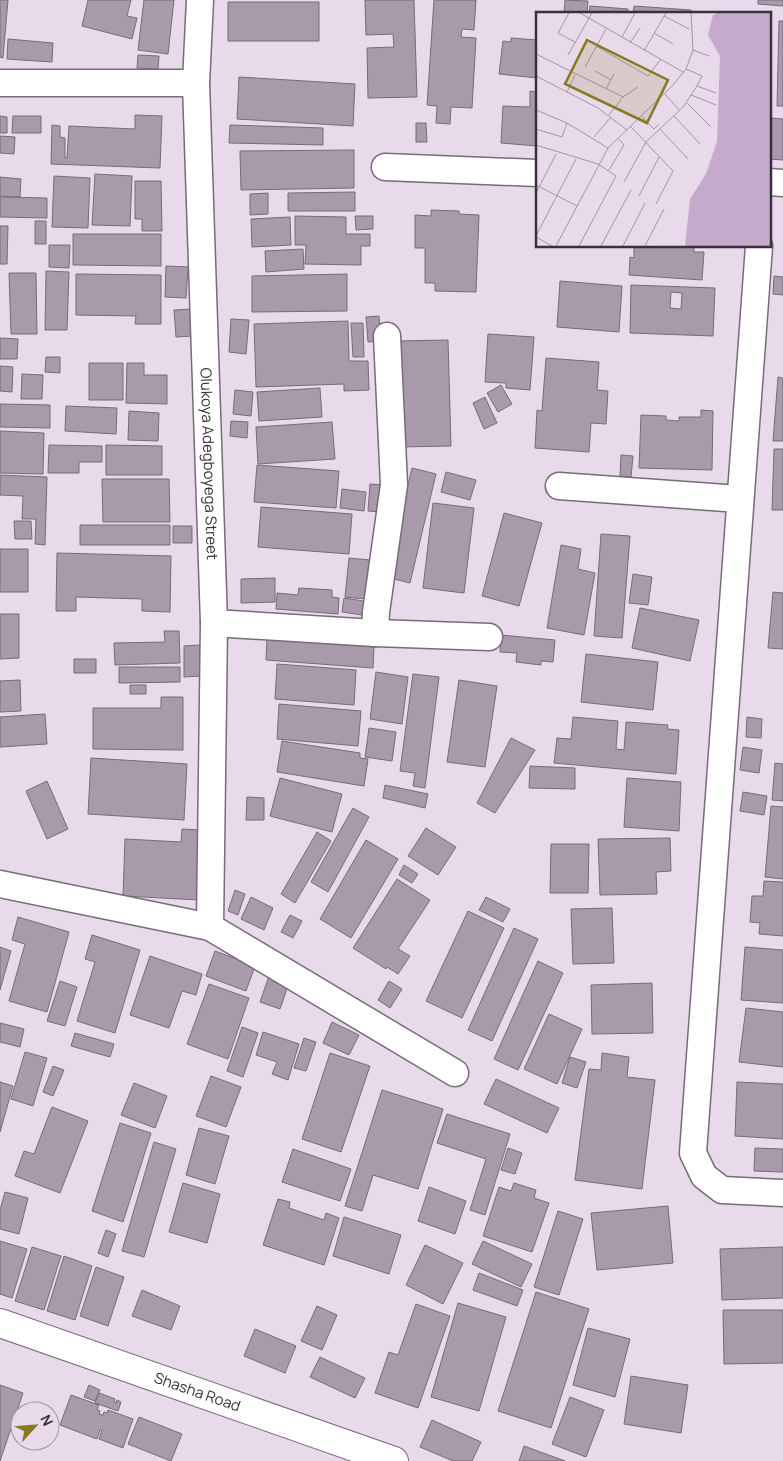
<svg xmlns="http://www.w3.org/2000/svg" width="783" height="1461" font-family="Manrope,sans-serif">
<style>
.building{fill:#a99aab;stroke:#786a7a;fill-rule:evenodd}
.lines{fill:none;stroke-linecap:round;stroke-linejoin:round}
.street-casing{stroke:#786b7a;stroke-width:29}
.secondary-casing{stroke:#786b7a;stroke-width:30}
.street{stroke:#fff;stroke-width:26}
.secondary{stroke:#fff;stroke-width:28}
.labels{text-anchor:middle;stroke-width:4;stroke-linejoin:round;paint-order:stroke}
.street-label{font-size:15px;fill:#373138;stroke:#e8d9eb}
.inset-road{fill:none;stroke:#a196a3;stroke-width:1}
.view{fill:#88791e;fill-opacity:0.15;stroke:#88791e;stroke-width:2.5}
.inset-edge{fill:none;stroke:#373138;stroke-width:2.5}
</style>
<rect width="100%" height="100%" fill="#e8d9eb"/>
<path class="building" d="M0,0H8L3,58L0,57Z
M88,0H131L127,16L137,18L132,39L82,26Z
M144,0H174L168,54L138,50Z
M365,0H414L417,97L368,98L367,48L394,47L393,34L366,35Z
M434,0H476L474,30L462,29L461,37L476,38L472,108L451,107L450,124L436,123L437,106L427,105Z
M565,0L588,1L587,14H564Z
M758,0H783V6L758,4Z
M228,2H319V41H228Z
M590,6L628,9L627,14H589Z
M634,6L691,10V14H633Z
M779,21H783V106H777Z
M511,38L537,40V78L499,74L503,41L511,42Z
M8,39L53,43L52,62L7,59Z
M138,55L159,56L158,69L137,68Z
M239,77L355,84L353,126L237,119Z
M530,91L537,92V146L501,143L503,106L530,107Z
M135,115L162,116L160,168L51,164L52,125L60,126V137L65,138V158H67L69,126L135,129Z
M0,116L7,117V133H0Z
M13,116H41V133H12Z
M770,118L783,119V160L769,159Z
M416,123H426L427,142H416Z
M230,125L323,128V145L229,143Z
M0,136L15,137L14,154L0,153Z
M354,150V188L241,190L240,151Z
M95,174L132,176L130,226L92,225Z
M54,176L90,178L88,228L52,227Z
M0,177L21,179L20,197L0,196Z
M135,181H161L162,231H142V219H135Z
M355,192V211H288V193Z
M268,193V214L250,215V194Z
M0,197L47,198V218L0,217Z
M431,210L459,211V214L479,215L476,292L435,291V283H425V248H415V215L431,216Z
M295,216L346,217V234H370V246H361V265L305,264L306,245H295Z
M355,216H373V229L356,230Z
M290,217L291,245L252,247L251,219Z
M35,221H46V244H35Z
M0,226H8L7,264H0Z
M73,234H161V266L73,265Z
M49,245H70L69,268L49,267Z
M634,246H694V252H704L702,280L629,275L630,257L634,258Z
M303,249L304,269L266,272L265,251Z
M166,266L188,267L186,298L165,297Z
M46,271L69,272L67,330H45Z
M9,273H36L37,334H11Z
M76,274L161,275V324H135L136,316L76,315Z
M347,274V311L252,312V276Z
M774,276L783,277V295L773,294Z
M560,281L622,286L619,332L557,327Z
M631,285L715,288L713,336L630,333ZM671,292L682,293L681,309L670,308Z
M192,309L193,336L176,337L174,310Z
M379,316L381,341L368,342L366,317Z
M231,319L249,320L246,354L229,352Z
M348,321L349,361H368L369,390L344,391V384L256,387L254,324Z
M351,323H363L364,357H353Z
M488,334L534,337L530,390L506,388V383L485,382Z
M0,338L18,339L17,359H0Z
M448,340L451,446L399,447L397,341Z
M46,357H60V373L45,372Z
M546,358L599,362L597,390L608,391L606,424L591,423L589,452L535,448L537,410L542,411Z
M89,363H123V400H89Z
M127,363H144V375H167V404L126,403Z
M0,366L13,367L12,392L0,391Z
M22,374L43,375L42,399H21Z
M778,377L783,378V441H773Z
M501,385L512,404L498,412L487,393Z
M320,388L322,417L259,421L257,392Z
M235,390L253,392L251,416L233,414Z
M485,397L497,423L484,429L473,403Z
M0,404L50,405V428L0,427Z
M66,406L117,408L116,434L65,431Z
M701,410L713,411L712,470L639,468L641,415L666,416V420L679,421V417H701Z
M129,411L159,413L158,441L128,440Z
M231,421L248,422L247,438L230,436Z
M332,422L335,459L258,464L256,427Z
M0,431L44,433L43,474L0,473Z
M49,445L102,446V462H79V473H48Z
M106,445L162,446V475H106Z
M774,449H783V510H772Z
M621,455L633,456L631,477L620,476Z
M257,465L339,471L336,508L254,502Z
M412,468L436,474L410,583L386,577Z
M446,472L476,480L470,500L441,492Z
M0,475L47,477L45,545L35,544L36,519H22L23,496L0,495Z
M102,479H169L170,522H103Z
M370,484L383,485L381,512L368,511Z
M342,489L366,492L364,511L340,508Z
M433,503L474,508L464,593L423,588Z
M261,507L352,514L349,554L258,547Z
M504,513L542,523L519,606L482,596Z
M14,521H31L32,539H15Z
M80,525H170V545H80Z
M173,526H192V543H173Z
M601,534L630,536L622,638L594,636Z
M561,545L581,549L578,569L595,573L584,635L547,628Z
M0,549H28V592H0Z
M57,553L171,556L170,612L142,611V599L76,597V611H56Z
M349,558L370,560L366,599L345,597Z
M633,574L652,577L648,605L629,603Z
M275,578V602L241,603V579Z
M299,588L332,590V597L339,598L338,614L276,609L277,593L298,595Z
M773,592L783,593V649L768,648Z
M344,598L364,601L362,615L342,612Z
M640,608L699,620L690,661L632,648Z
M0,614H19V658L0,659Z
M164,631H179L180,663L115,665L114,643L165,642Z
M501,635L555,640L553,662L541,661V665L516,662L517,653L500,652Z
M267,639L374,647L373,668L266,660Z
M200,645L201,676L184,677V646Z
M586,654L658,662L653,710L581,702Z
M74,659H96V673H74Z
M277,664L356,670L354,705L275,699Z
M119,667H180V682L119,683Z
M376,672L408,677L402,724L370,719Z
M413,674L439,677L425,788L413,786L415,773L400,771Z
M20,680L21,711L0,712V681Z
M459,680L497,686L485,767L447,762Z
M130,685H146V694H130Z
M161,697H183V750L93,749V708H161Z
M279,704L361,711L358,746L277,739Z
M45,714L47,744L0,747V717Z
M573,717L618,721L616,749L624,750L626,722L668,725L667,729L679,730L676,774L554,763L557,738L571,739Z
M747,717L762,719L761,738L746,737Z
M369,728L396,732L392,761L365,757Z
M511,738L535,750L495,813L477,803Z
M282,741L360,753V758L368,759L364,786L277,772Z
M743,747L762,750L759,773L740,770Z
M91,758L187,764L184,820L88,814Z
M775,763L783,764V801L772,800Z
M530,766L575,768V789L529,788Z
M280,778L342,794L332,832L270,816Z
M627,778L681,782L679,831L624,827Z
M47,781L68,829L47,839L26,791Z
M385,785L428,794L425,808L383,798Z
M743,792L767,796L764,815L740,811Z
M247,797L264,798V820H246Z
M771,806L783,807V879L765,877Z
M353,808L369,817L328,892L311,882Z
M426,828L456,847L438,875L408,856Z
M182,829L202,830L199,900L123,896L125,839L181,842Z
M317,832L331,841L295,903L281,894Z
M670,838L671,871L656,872L657,894L600,895L598,839Z
M366,840L398,859L351,938L320,919Z
M551,844H589L588,893H550Z
M404,865L418,874L412,883L399,875Z
M397,879L430,900L398,949L410,956L398,974L387,967L386,969L353,948Z
M764,881L783,882V936L759,934L760,923L750,922L752,896H763Z
M235,890L245,894L238,915L228,911Z
M251,897L273,908L264,930L241,919Z
M486,897L510,909L503,922L479,910Z
M612,908L614,963L573,964L571,909Z
M468,911L504,928L462,1018L426,1001Z
M290,915L302,921L293,938L281,932Z
M18,917L69,932L47,1012L9,1001L25,944L12,940Z
M514,928L538,939L492,1041L468,1030Z
M92,935L140,950L115,1033L77,1021L95,962L85,959Z
M0,947L11,951L0,990Z
M745,947L783,950V1003L741,1000Z
M215,951L255,966L246,991L206,976Z
M150,956L202,974L196,995L182,991L169,1028L130,1015Z
M538,961L563,973L518,1070L494,1059Z
M270,973L290,980L280,1009L260,1002Z
M60,981L77,987L65,1026L47,1021Z
M389,981L402,989L390,1008L378,1000Z
M652,983L653,1033L592,1034L591,985Z
M209,984L249,998L228,1059L187,1044Z
M746,1008L783,1012V1067L739,1062Z
M549,1014L582,1029L557,1084L524,1069Z
M332,1022L359,1035L349,1055L323,1043Z
M0,1023L24,1029L20,1047L0,1042Z
M242,1027L258,1033L243,1077L227,1071Z
M263,1032L299,1044L288,1080L272,1074L277,1062L256,1055Z
M75,1033L114,1044L110,1057L71,1046Z
M304,1038L316,1042L306,1071L294,1068Z
M25,1052L47,1058L33,1106L11,1099Z
M330,1053L370,1066L341,1152L302,1139Z
M602,1053L629,1057L627,1077L655,1080L642,1189L575,1180L589,1069L601,1070Z
M570,1057L586,1062L577,1088L562,1083Z
M53,1066L64,1070L53,1096L43,1092Z
M211,1076L241,1087L226,1127L196,1116Z
M496,1079L559,1108L547,1133L484,1104Z
M0,1082L13,1086L0,1132Z
M737,1082L783,1084V1139L735,1136Z
M134,1083L167,1096L155,1128L121,1115Z
M382,1090L443,1109L418,1189L373,1175L362,1211L345,1206Z
M52,1107L88,1121L60,1193L15,1176L24,1151L34,1154Z
M447,1114L510,1134L485,1215L470,1210L486,1159L437,1143Z
M120,1123L151,1133L123,1222L92,1211Z
M199,1128L229,1136L215,1184L186,1175Z
M154,1142L176,1149L144,1257L122,1251Z
M508,1148L522,1153L515,1174L501,1170Z
M755,1148L783,1149V1172L754,1171Z
M293,1149L351,1169L340,1201L282,1182Z
M183,1183L220,1194L207,1243L169,1232Z
M514,1183L536,1190L534,1198L549,1203L532,1252L483,1236L499,1187L511,1191Z
M429,1187L466,1201L455,1234L418,1221Z
M5,1192L28,1198L19,1234L0,1229V1210Z
M278,1199L290,1202L289,1208L324,1220L326,1213L339,1218L324,1265L263,1245Z
M668,1206L673,1263L597,1270L591,1213Z
M558,1211L583,1219L559,1295L534,1287Z
M344,1217L401,1235L389,1274L333,1256Z
M106,1230L116,1234L108,1257L98,1253Z
M0,1241L27,1249L12,1298L0,1294Z
M483,1241L532,1264L521,1287L472,1264Z
M425,1245L463,1263L443,1304L406,1285Z
M32,1247L61,1256L44,1310L15,1301Z
M783,1247V1298L722,1300L720,1249Z
M64,1256L92,1266L75,1320L47,1311Z
M96,1267L124,1277L108,1326L80,1316Z
M479,1273L523,1290L517,1306L473,1290Z
M142,1290L180,1306L171,1330L132,1316Z
M536,1292L589,1309L551,1428L498,1411Z
M458,1303L506,1317L479,1411L431,1397Z
M416,1304L450,1316L418,1408L375,1393L389,1352L398,1355Z
M317,1306L337,1315L322,1350L301,1341Z
M723,1310H783V1363L724,1364Z
M588,1328L630,1339L615,1397L573,1385Z
M255,1329L296,1346L285,1373L244,1356Z
M320,1357L365,1378L355,1398L310,1377Z
M631,1376L688,1385L681,1433L624,1424Z
M0,1385L23,1393L0,1461Z
M89,1385L100,1390L95,1401L84,1397Z
M99,1393L115,1399L114,1402L116,1403L117,1400L121,1402L118,1411L95,1403Z
M71,1395L99,1405L97,1409L100,1411L99,1414L103,1415L104,1412L107,1413L108,1410L133,1419L123,1448L99,1439L102,1430H100L97,1439L60,1425Z
M570,1397L604,1410L586,1457L552,1444Z
M139,1417L182,1434L171,1461L128,1444Z
M432,1420L481,1442L472,1461H453L420,1447Z
M524,1446L565,1461H519Z"/>
<g class="lines">
<g class="street-casing">
<g id="street">
<path id="s1" d="M200,0L196,83L214,623L210,927"/>
<path d="M0,83H196"/>
<path d="M385,167L537,173"/>
<path d="M769,182L783,183"/>
<path d="M759,246L693,1153L704,1176L722,1190L783,1193"/>
<path d="M559,486L739,499"/>
<path d="M214,623L375,633L489,637"/>
<path d="M375,633L376,612L394,485L387,336"/>
<path d="M0,884L210,927L455,1073"/>
</g>
</g>
<g class="secondary-casing">
<g id="secondary">
<path id="s2" d="M0,1323L394,1461"/>
</g>
</g>
<use href="#street" class="street"/>
<use href="#secondary" class="secondary"/>
</g>
<g class="labels">
<g class="street-label">
<text dy="5" stroke="none"><textPath href="#s1" startOffset="464">Olukoya Adegboyega Street</textPath></text>
<text dy="5" stroke="none"><textPath href="#s2" startOffset="209">Shasha Road</textPath></text>
</g>
</g>
<g transform="translate(536 12)">
<rect width="235" height="235" fill="#e8d9eb"/>
<path d="M181,1H235V234H149L154,187L170,162L181,129L184,44L172,23L177,3Z" fill="#c6aacb"/>
<path class="inset-road" d="M33,1L22,21L39,30M44,1L147,60M128,4L153,17M118,21L137,32M86,25L99,1M94,31L104,16M60,34L112,64L125,47M157,38L173,44M108,39L130,1M0,42L87,85M32,43L56,1M49,55L70,17M59,59L75,68M0,64L62,96L91,118M161,74L180,81M70,77L78,62M31,80L39,63M129,82L143,98M155,83L180,93M151,91L175,115M0,98L31,111L72,136M73,103L87,85L102,75M138,104L164,132M106,105L118,117L123,112M95,115L137,159L120,192M0,117L26,125L31,111M124,117L152,147M58,125L75,105M0,133L62,152L80,164L43,234M73,158L88,133L83,127M88,170L110,130L147,95L161,74L166,64L150,57M0,173L41,194M0,181L20,142M103,184L123,145M0,224L40,147M0,225L16,234M20,234L72,136L137,73L150,57L157,38L155,1M65,234L95,178M87,234L109,191M109,234L128,197"/>
<path class="view" d="M51,28L132,68L111,111L29,72Z"/>
<rect width="235" height="235" class="inset-edge"/>
</g>
<g transform="translate(35 1426) rotate(64)"><circle r="24" fill="#e8d9eb" stroke="#a196a3"/>
<path d="M0-4L9 19L0 12L-9 19Z" fill="#88791e"/>
<text y="-8" font-size="14" font-weight="bold" text-anchor="middle" fill="#373138">N</text>
</g>
</svg>
